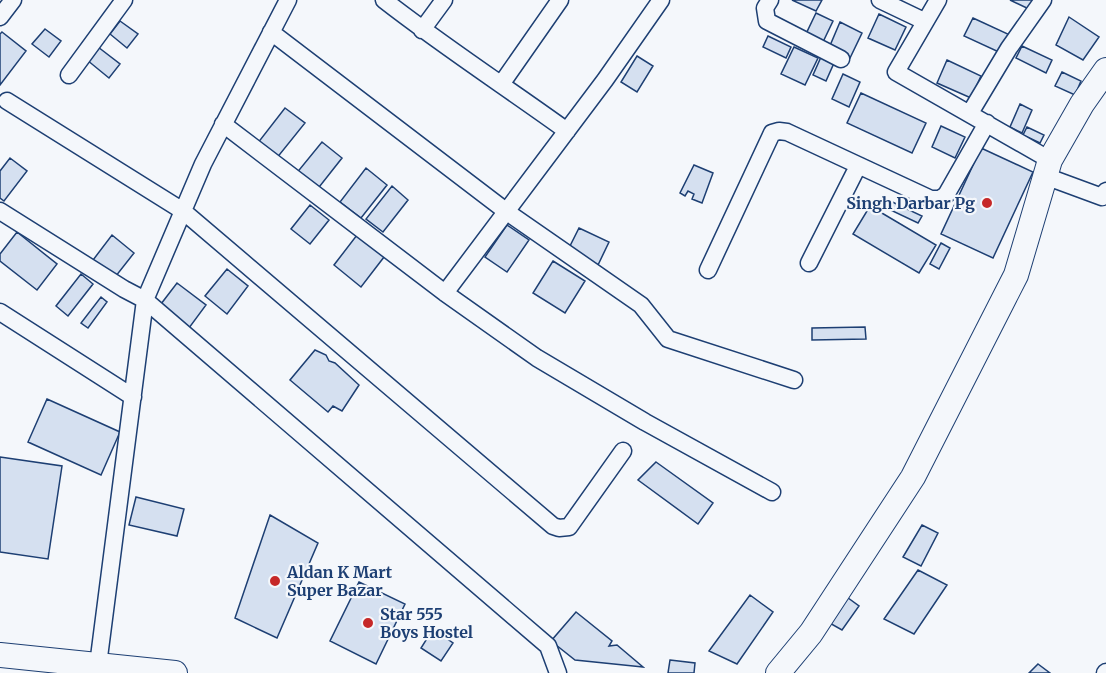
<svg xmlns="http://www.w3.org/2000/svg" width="1106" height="673" font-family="Merriweather,serif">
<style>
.building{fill:#d5e0f0;stroke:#1d3f73;stroke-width:1.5}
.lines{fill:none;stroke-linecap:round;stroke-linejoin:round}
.street-casing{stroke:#1d3f73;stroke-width:19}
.secondary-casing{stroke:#1d3f73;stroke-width:26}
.street{stroke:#f4f7fb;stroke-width:16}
.secondary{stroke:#f4f7fb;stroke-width:24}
.poi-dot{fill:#c62828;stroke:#f4f7fb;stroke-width:2}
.labels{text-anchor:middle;stroke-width:4.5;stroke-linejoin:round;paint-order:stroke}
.poi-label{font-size:16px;font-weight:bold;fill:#1d3f73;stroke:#f4f7fb;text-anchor:start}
</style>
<rect width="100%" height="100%" fill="#f4f7fb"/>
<path class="building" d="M792,0H822L816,11Z
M1010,0H1036L1031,10Z
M816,13L833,21L822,44L805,36Z
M879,14L906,27L895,50L868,38Z
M1069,17L1099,37L1083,60L1056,45Z
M973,18L1010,35L1001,53L964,36Z
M120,21L138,34L127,48L110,34Z
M840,22L862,33L850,58L829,48Z
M45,29L61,41L49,57L32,44Z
M2,32L26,51L0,85V34Z
M768,36L791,47L786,58L763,47Z
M1022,46L1052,60L1046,73L1016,58Z
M98,47L120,64L109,78L87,60Z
M794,47L818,58L805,85L781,74Z
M637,56L653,66L637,92L621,82Z
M821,57L834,63L826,81L813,75Z
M947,60L981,76L971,98L937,83Z
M1062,72L1081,81L1075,95L1055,86Z
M843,74L860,82L849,107L832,99Z
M861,93L926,123L912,153L847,123Z
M861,93L926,123L912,153L847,123Z
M1020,104L1032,110L1022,133L1010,127Z
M285,108L305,123L276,159L257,144Z
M941,126L965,137L955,158L932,147Z
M1027,127L1044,135L1040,143L1023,135Z
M322,142L342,158L316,191L295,175Z
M981,148L1033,172L993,258L941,234Z
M981,148L1033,172L993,258L941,234Z
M10,158L27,171L4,201L0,198V171Z
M694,165L713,173L702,203L692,199L694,194L688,191L685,196L680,193Z
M366,168L387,185L361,218L340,202Z
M392,186L408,200L383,232L366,219Z
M886,199L922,216L918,223L882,206Z
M310,205L329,220L310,244L291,229Z
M870,206L936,245L919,273L853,234Z
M870,206L936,245L919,273L853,234Z
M507,225L529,240L507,272L485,257Z
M579,228L609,242L598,265L568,250Z
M17,232L57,264L37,290L0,261V254Z
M112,235L134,253L112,281L90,264Z
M357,235L384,257L361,287L334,265Z
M941,243L950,248L939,269L930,264Z
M553,261L585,281L565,313L533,293Z
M227,269L248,286L227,314L205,296Z
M81,274L93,284L68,316L56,306Z
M177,283L206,305L189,328L161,304Z
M101,297L107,302L88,328L81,323Z
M865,327L866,339L812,340V328Z
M315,350L326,355L329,361L335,363L359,385L342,411L333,406L328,412L290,380Z
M47,399L120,432L101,475L28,442Z
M0,457L62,466L48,559L0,552Z
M656,462L713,503L698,524L638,480Z
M136,497L184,509L177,536L129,525Z
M270,515L318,543L277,638L235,618Z
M922,525L938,533L921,566L903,557Z
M918,570L947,585L914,634L884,619Z
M359,582L405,604L376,664L330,641Z
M359,582L405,604L376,664L330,641Z
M750,595L773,612L737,664L709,651Z
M844,595L859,606L842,630L826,621Z
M576,612L612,641L609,646L617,645L643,667L575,660L551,641Z
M433,629L453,643L441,661L421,648Z
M670,660L695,663L694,673H668Z
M1038,664L1050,673H1029Z"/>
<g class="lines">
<g class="street-casing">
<path id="street" d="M384,0C443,46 506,87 567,131
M770,0L765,8L767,21L841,59
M880,0L924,21
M938,0L896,72L1050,160
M0,17L13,0
M422,30L444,0
M271,32L507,212L641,305L668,339L794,380
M69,75L124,0
M502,83L560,0
M7,101L183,211L553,526L559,528L569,527L623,451
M970,113L1009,48L1043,0
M223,124L445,293L537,358L645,422L772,492
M1045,176L1102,197L1106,191
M0,211L124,289L145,300L548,646L558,673
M809,263L858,166
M708,270L772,133L779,131L787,132L931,199H940L946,195L987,123
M445,293L605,80L661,0
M0,312L133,397
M98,665L145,300L203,164L288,0
M1105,673L1106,672"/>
</g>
<g class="secondary-casing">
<path id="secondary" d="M0,655L175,673
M778,673L811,633L913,477L1016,275L1050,160L1082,104L1106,70"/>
</g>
<use href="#street" class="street"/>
<use href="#secondary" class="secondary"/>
</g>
<g class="poi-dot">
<circle cx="987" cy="203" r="6"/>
<circle cx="275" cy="581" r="6"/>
<circle cx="368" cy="623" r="6"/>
</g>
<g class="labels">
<g class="poi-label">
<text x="975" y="209" text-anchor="end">Singh Darbar Pg</text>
<text x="287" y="578">Aldan K Mart<tspan x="287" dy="18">Super Bazar</tspan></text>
<text x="380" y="620">Star 555<tspan x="380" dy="18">Boys Hostel</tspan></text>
</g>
</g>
</svg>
